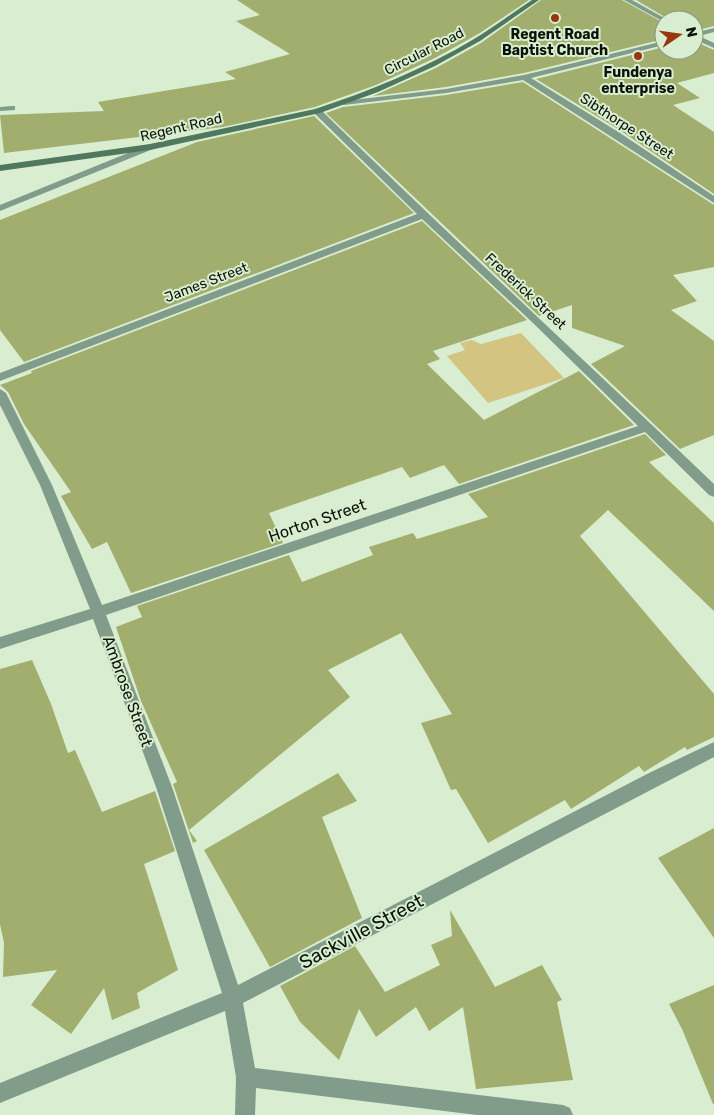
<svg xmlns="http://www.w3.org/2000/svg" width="714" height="1115" font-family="Rubik,sans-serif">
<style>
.green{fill:#d3c482}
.building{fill:#a2ae6e}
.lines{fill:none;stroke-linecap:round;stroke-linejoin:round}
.minor{fill:#819c8a;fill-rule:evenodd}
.tertiary{fill:#819c8a;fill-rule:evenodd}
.secondary{fill:#4f785f;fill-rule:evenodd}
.poi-dot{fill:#9b350e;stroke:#d9eed1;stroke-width:2}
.labels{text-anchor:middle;stroke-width:4;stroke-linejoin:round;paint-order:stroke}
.far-poi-label{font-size:14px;font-weight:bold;fill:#0b1208;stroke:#d9eed1}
.far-street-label{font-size:14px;fill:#0b1208;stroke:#d9eed1}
.street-label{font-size:16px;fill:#0b1208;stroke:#d9eed1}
.near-street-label{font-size:19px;fill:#0b1208;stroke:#d9eed1}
</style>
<rect width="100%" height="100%" fill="#d9eed1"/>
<path class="green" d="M521,333L564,378L488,403L447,356L465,350L460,343L472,340L481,344Z"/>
<path class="building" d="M237,0H529L480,33L435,58L376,85L315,107L223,127L4,153L0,115L104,111L98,102L236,79L225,72L290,54L236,21L260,15Z
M541,0H622L664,23V39L524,73L446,87L373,96L436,68L481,43Z
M636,0H714V26L694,31V20H670Z
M694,41L714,50V73L677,83L700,98L673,105L714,132V194L621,131L536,79L664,47V50H694Z
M523,82L714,205V267L673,275L697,301L671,310L714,341V435L680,449L591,364L625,346L572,328V305L539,316L326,113L343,107L446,95Z
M314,116L414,213L24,362L0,330V220L197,142Z
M422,221L527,320L433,351L440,359L427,364L484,420L579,371L634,425L459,484L444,465L410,478L402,467L269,513L283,543L131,593L107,542L92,549L61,496L71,492L24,424L8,392L0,385L32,373L31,371Z
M645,434L666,455L649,462L714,523V611L608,510L580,536L714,694V737L687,750L685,747L644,772L639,766L571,809L565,800L488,843L456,789L451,790L421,723L452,714L401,633L328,670L350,697L189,830L197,841L193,843L173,784L177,782L141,701L116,627L142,617L137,606L289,555L302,582L373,555L369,547L413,533L417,539L488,517L468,494Z
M32,660L51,704L68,753L75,750L102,812L155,791L175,851L144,864L178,970L137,993L140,1008L112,1020L104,988L71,1034L31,1005L57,970L3,977L4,943L0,924V669Z
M338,773L357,801L322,817L362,918L270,967L204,850Z
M714,828V938L658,858Z
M450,910L495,987L542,965L562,1000L557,1002L573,1080L476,1089L463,1007L429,1031L416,1007L376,1037L359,1009L339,1060L300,1022L280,986L355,946L385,992L440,965L431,945L452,936Z
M714,985V1104H713L682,1029L669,1004Z"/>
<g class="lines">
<path class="minor" d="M624,0H632L668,20L662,21Z
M714,28V32L699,36L714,43V48L694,39V33Z
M664,41V45L531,78L620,133L714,196V203L523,80L446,93L344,105L340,103L344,101L446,89L524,75Z
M12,106H15V110L0,111V107Z
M314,109H320C450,236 583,359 714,484V497L709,495L645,432L106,615L172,787L238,985L651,772L714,742V757L243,1003L255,1068L563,1105L570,1108L573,1115H477L256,1088L255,1115H235L236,1077L225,1011L0,1103V1083L222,993L156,787L93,619L0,649V637L90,609L40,485L0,405V389L6,393L52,485L102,605L638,426L533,323L422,219L0,381V373L417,214L314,113Z"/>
<path class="tertiary" d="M150,144L153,145V149L0,211V205Z"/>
<path class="secondary" d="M532,0H539L480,41L435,66L378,92L320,113L150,150L0,171V165L150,144L315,109C370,91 424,69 474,39C494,27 512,13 532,0Z"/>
</g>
<g class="poi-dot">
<circle cx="555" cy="18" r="5"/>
<circle cx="638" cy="56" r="5"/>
</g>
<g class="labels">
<g class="far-poi-label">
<text x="555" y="39">Regent Road<tspan x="555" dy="16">Baptist Church</tspan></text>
<text x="638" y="77">Fundenya<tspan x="638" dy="16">enterprise</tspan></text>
</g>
<g class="far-street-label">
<text transform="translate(424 51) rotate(-27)" y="5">Circular Road</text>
<text transform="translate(627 126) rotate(33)" y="5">Sibthorpe Street</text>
<text transform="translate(181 127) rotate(-13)" y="5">Regent Road</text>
<text transform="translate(206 282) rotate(-21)" y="5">James Street</text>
<text transform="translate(526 291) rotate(43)" y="5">Frederick Street</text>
</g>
<g class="street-label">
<text transform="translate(317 520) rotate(-19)" y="6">Horton Street</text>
<text transform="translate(128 691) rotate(70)" y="6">Ambrose Street</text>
</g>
<g class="near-street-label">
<text transform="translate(361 931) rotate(-28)" y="7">Sackville Street</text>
</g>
</g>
<g transform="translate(679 35) rotate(77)"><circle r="24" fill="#d9eed1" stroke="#879681"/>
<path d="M0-4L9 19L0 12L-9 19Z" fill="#9b350e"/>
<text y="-8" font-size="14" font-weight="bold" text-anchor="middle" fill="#0b1208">N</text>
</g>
</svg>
